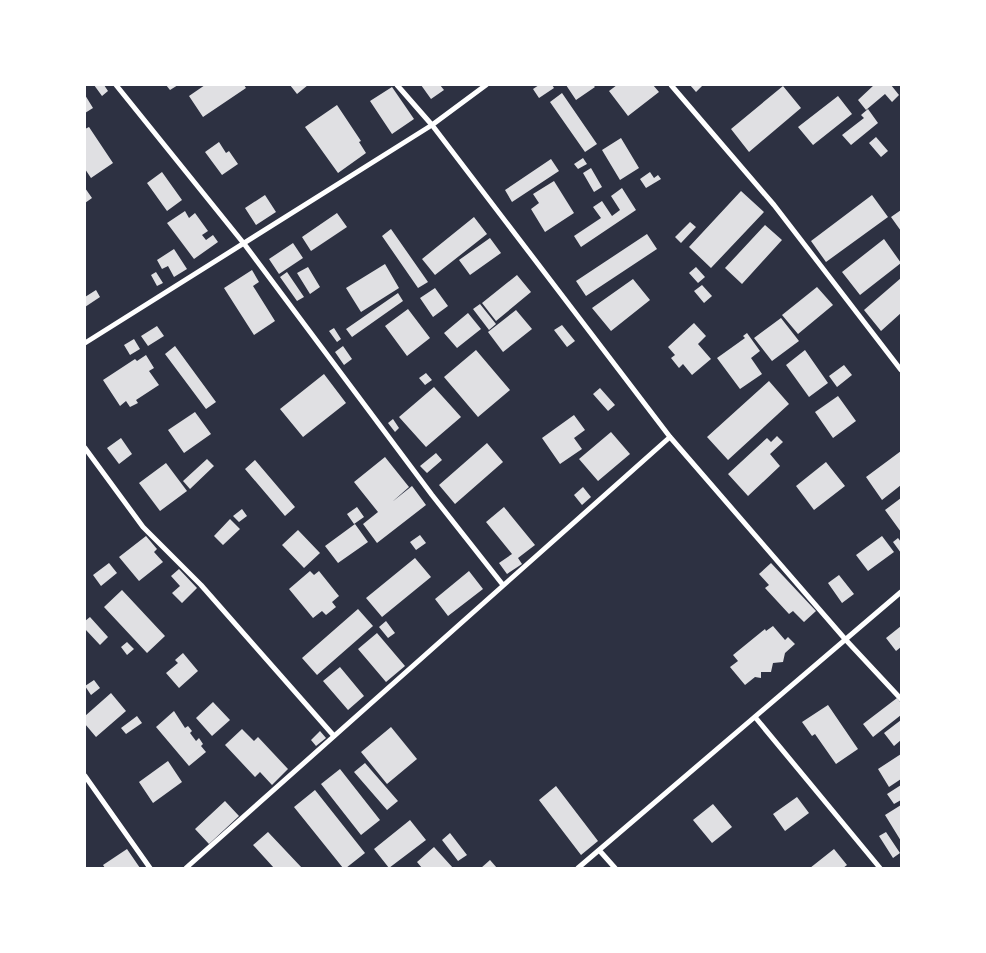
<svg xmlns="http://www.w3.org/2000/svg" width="986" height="953" font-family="'Golos Text',sans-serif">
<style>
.building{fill:#e0e0e3}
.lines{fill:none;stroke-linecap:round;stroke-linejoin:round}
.minor{stroke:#fff;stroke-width:5}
</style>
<rect width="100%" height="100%" fill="#2d3142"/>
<path class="building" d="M94,85H104L108,91L102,96Z
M166,85H178L170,90Z
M205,85H244L246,88L203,117L189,96Z
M290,85H308L297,94Z
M421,85H440L444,90L431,99Z
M539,85H552L554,88L539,98L533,89Z
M566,85H593L595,87L576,100Z
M617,85H653L659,92L628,116L609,91Z
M690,85H703L696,92Z
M874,85H891L899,95L892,102L885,94L866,110L858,100Z
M783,86L801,108L749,152L731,129Z
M392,87L414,119L392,134L370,101Z
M562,93L597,144L585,152L550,102Z
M85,95L93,108L85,113Z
M838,96L852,114L813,145L798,127Z
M337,105L361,141L359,142L366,153L338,173L305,127Z
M868,109L878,123L851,145L842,135L864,118L861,115Z
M89,127L113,163L91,178L85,169V129Z
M876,137L888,151L881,157L869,143Z
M621,138L639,168L620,180L602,150Z
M219,142L226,153L229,151L238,164L222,175L205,152Z
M583,158L587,164L578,169L574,164Z
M551,159L559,171L512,202L505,190Z
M591,168L602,187L594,192L583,173Z
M162,172L182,200L167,211L147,183Z
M650,172L654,178L658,175L661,179L646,188L640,179Z
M554,181L574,213L545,232L531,209L539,203L533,194Z
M85,188L92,198L85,203Z
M622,188L636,210L581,247L574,236L601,218L593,207L602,201L612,216L620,210L611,196Z
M741,191L764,212L711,268L689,247Z
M265,195L276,212L256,225L245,208Z
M872,195L888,217L826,262L811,241Z
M901,210V231L891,217Z
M185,211L189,218L195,213L208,231L202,235L206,240L213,235L218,242L194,259L167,223Z
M337,213L347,227L311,251L302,237Z
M474,217L487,234L435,275L422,259Z
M690,222L696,227L681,243L675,237Z
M765,225L782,240L742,284L725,268Z
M391,229L428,282L418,288L382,236Z
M647,234L657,249L586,296L576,281Z
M490,238L501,253L470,275L459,260Z
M884,239L901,263L860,295L842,272Z
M293,243L303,258L279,274L269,259Z
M174,249L187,269L174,277L168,266L162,269L157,260Z
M385,264L399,288L361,312L346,288Z
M308,267L320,287L310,294L297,273Z
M696,267L705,277L698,283L689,273Z
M252,270L259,282L253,286L275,321L254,335L224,288Z
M156,272L163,283L157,286L151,275Z
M287,272L304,297L297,301L280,277Z
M517,275L531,292L496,321L482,303Z
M901,278V313L881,331L864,310Z
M633,279L650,300L611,331L592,308Z
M702,285L712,296L704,303L694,291Z
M817,287L833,305L798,334L782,315Z
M435,288L448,306L433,317L420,298Z
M96,290L100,297L85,307V297Z
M398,293L403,301L352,337L346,329Z
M480,304L496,324L489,330L473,309Z
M408,309L430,338L407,356L385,326Z
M516,310L532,329L503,352L488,332Z
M468,313L481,329L457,348L444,333Z
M781,318L799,341L772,361L754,338Z
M694,323L706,336L698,344L711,359L692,375L683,364L679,368L671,358L675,355L668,347Z
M562,325L575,341L567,347L554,330Z
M157,326L164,336L148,346L141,336Z
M334,328L341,339L337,342L329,331Z
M747,333L760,351L751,358L762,374L740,389L717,358L745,338L743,336Z
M134,339L140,349L130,355L124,345Z
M175,346L216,402L206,409L165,354Z
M343,346L352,359L344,365L335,352Z
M476,350L510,390L478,417L444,377Z
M805,350L828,383L809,397L786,365Z
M146,355L154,368L149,371L159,385L136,400L138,403L130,407L126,401L120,406L103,380L135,359L137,361Z
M844,365L852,375L837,387L829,376Z
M426,373L432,380L425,385L419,378Z
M324,374L346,403L303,437L280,409Z
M769,381L789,404L728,460L707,437Z
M434,387L461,417L426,447L399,417Z
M600,388L615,405L608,411L593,394Z
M838,396L856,421L833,438L815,412Z
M195,412L211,434L184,453L168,430Z
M574,415L585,430L574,438L582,449L560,464L542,438Z
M393,419L399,428L395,432L388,423Z
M611,432L630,454L598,481L579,459Z
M777,436L783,442L770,454L780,466L748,496L728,474L767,438L771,442Z
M121,438L132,454L119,464L107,448Z
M487,443L503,462L455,504L439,485Z
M901,451V485L882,500L866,477Z
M436,453L442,460L427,473L420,466Z
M385,457L409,487L392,502L412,486L426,505L377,543L363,524L378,512L354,482Z
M207,459L214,466L190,489L183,481Z
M255,460L295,507L285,516L245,469Z
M826,462L845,486L814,510L796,486Z
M166,463L187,491L160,511L139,483Z
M583,487L591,497L582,505L574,495Z
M901,498V532L885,510Z
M357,507L364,517L354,524L347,514Z
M504,507L535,545L518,558L522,564L507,574L499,563L512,554L486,522Z
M242,509L247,516L239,522L233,516Z
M230,519L240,529L223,545L214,536Z
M355,524L368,542L338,563L325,546Z
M298,530L320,553L304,568L282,545Z
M420,535L426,543L416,550L410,542Z
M146,536L157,549L154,552L163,562L139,581L119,557Z
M882,536L894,552L868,571L856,555Z
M898,538L901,542V553L893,542Z
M415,558L431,577L382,617L366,598Z
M109,563L117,573L101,586L93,575Z
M771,563L816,611L804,622L793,611L789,614L765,588L769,585L759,574Z
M179,569L197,588L182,603L172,593L180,586L171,576Z
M310,571L314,575L319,571L339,596L332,602L336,607L326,615L322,611L313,618L289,589Z
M469,571L483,589L448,616L435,599Z
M839,575L854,594L842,603L828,583Z
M122,590L165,636L147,653L104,607Z
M358,609L373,626L317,675L302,658Z
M90,617L108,637L100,645L85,629V621Z
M386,621L395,633L388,638L379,627Z
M773,626L785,640L788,637L795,644L785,653L783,662L773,663L771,672H761V678L755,677L745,685L730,667L738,661L733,655L765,629L766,631Z
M901,626V647L896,651L886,638Z
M377,633L405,666L386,682L358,649Z
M127,642L134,649L127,655L121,647Z
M183,653L198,671L179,688L166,673L178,663L175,660Z
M340,667L364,696L348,710L323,681Z
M94,680L100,688L91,695L85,686Z
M111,693L126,711L96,737L85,724V716Z
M897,698L901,703V715L873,737L863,724Z
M213,702L230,720L212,736L196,718Z
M828,705L858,749L836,764L815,734L812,736L802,722Z
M174,711L185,728L188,726L192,731L190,733L196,741L199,738L203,744L201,746L206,752L189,766L156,727Z
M137,716L142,723L126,734L121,728Z
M901,720V740L894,746L884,733Z
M391,727L417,759L387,784L361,752Z
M242,729L254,741L258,737L288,769L272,785L260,772L255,777L225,745Z
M320,731L326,738L316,746L311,740Z
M901,754V779L889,787L878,769Z
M168,761L182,782L153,803L139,782Z
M365,763L398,801L387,810L354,772Z
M340,769L380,820L361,835L321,784Z
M901,785V800L894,804L887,794Z
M556,786L598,841L581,855L539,800Z
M315,790L365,853L346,868H343L294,807Z
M797,797L809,813L785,831L773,814Z
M225,801L239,816L209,844L195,829Z
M713,804L732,827L712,843L693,820Z
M901,805V841L885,815Z
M410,820L426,840L389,868L374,849Z
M268,832L302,868H274L253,845Z
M886,832L900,853L893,858L879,836Z
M450,833L467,855L458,861L442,840Z
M434,847L453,868H422L417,862Z
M127,849L140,868H105L103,865Z
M834,849L847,865L843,868H810Z
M490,860L497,868H481Z"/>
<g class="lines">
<path class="minor" d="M116,85L245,245L432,495L503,585
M397,85L432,125L670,437L845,639L901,699
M671,85L774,205L901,370
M85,343L432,125L486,85
M85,448L143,527L201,585L334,736
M755,717L880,868
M85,776L150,868
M599,850L615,868
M186,868L670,437
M578,868L901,592"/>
</g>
<rect width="986" height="953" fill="none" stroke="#ffffff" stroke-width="172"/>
</svg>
